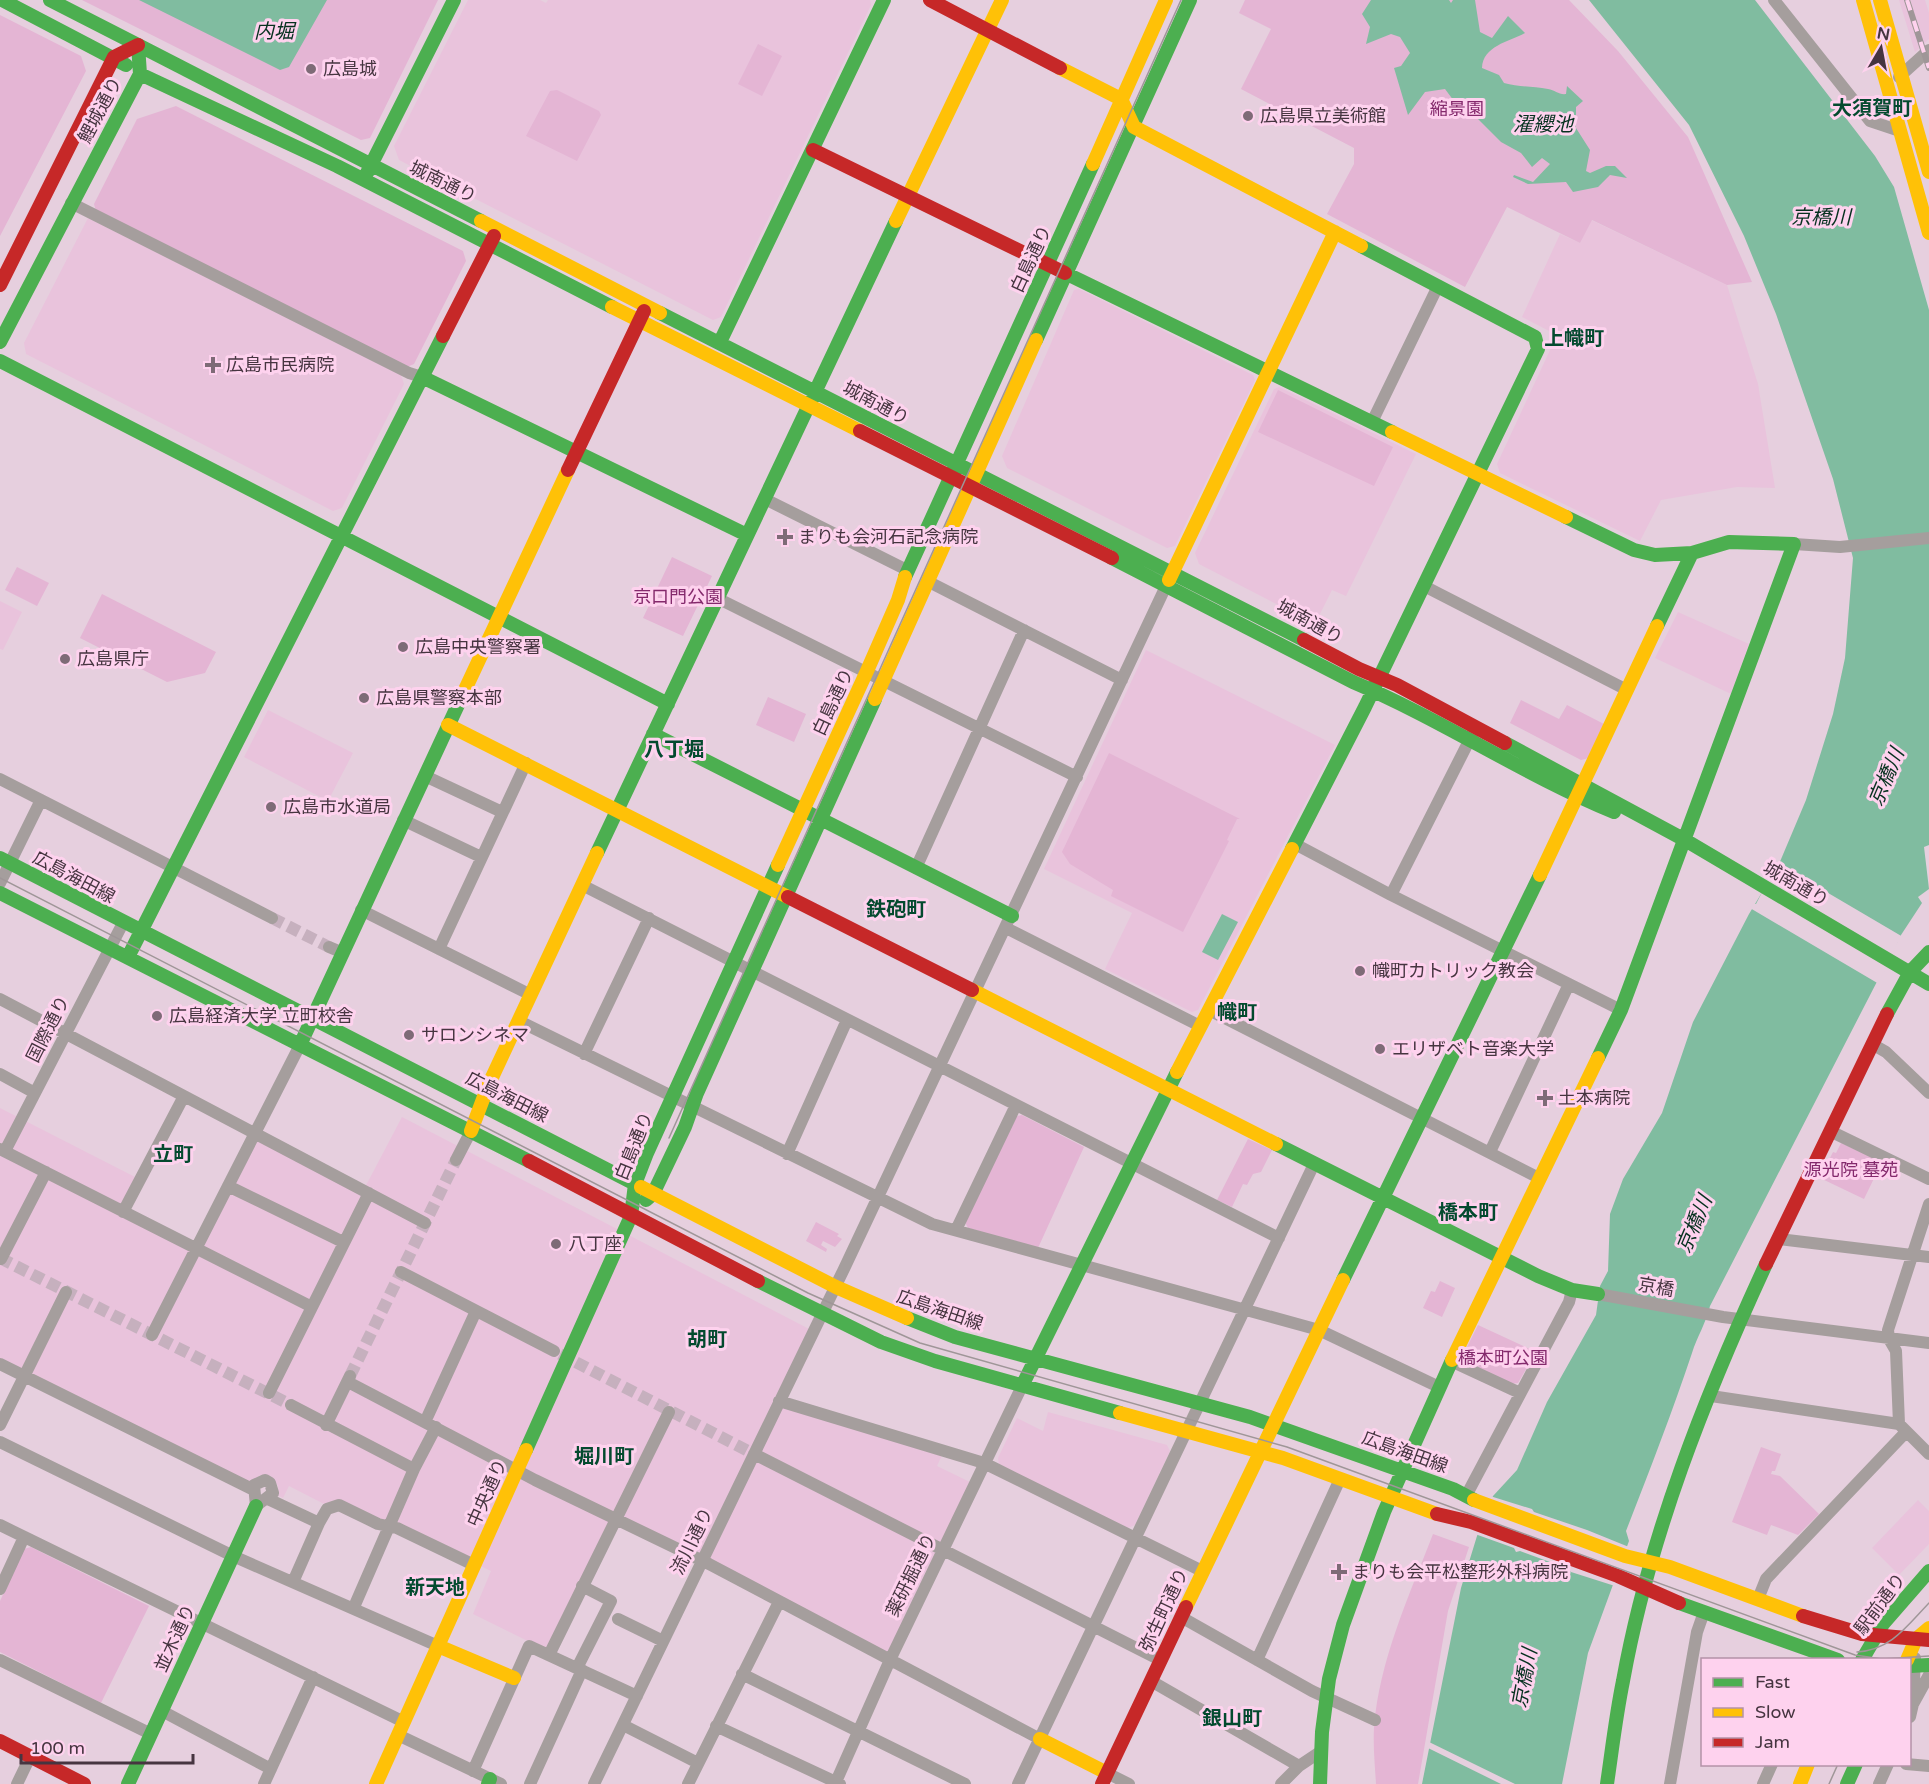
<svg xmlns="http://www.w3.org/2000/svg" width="1929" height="1784" font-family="'Varela Round','Noto Sans JP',sans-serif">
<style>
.built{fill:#e9c3dc}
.green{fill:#e4b5d4}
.water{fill:#80bca0}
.pier{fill:#e6cfde}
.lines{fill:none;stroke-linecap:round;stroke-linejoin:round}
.street-tunnel{stroke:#c6b0be;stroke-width:12;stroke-dasharray:12 6;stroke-linecap:butt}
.street{stroke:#a59e9d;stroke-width:12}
.fast{stroke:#4caf50;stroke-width:14}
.slow{stroke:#ffc107;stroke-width:14}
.jam{stroke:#c62828;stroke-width:14}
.tram{stroke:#9f9698;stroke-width:1.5}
.rail-casing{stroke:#9f9698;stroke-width:6}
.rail{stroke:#fed2ee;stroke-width:4;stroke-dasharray:11;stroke-linecap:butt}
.poi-dot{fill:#7e6b77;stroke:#fed2ee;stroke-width:2}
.labels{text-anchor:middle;stroke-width:6;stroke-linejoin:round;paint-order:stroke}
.poi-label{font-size:18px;fill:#463540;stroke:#fed2ee;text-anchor:start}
.park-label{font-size:18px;fill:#84296c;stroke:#fed2ee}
.street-label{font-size:18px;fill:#463540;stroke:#fed2ee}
.water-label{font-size:20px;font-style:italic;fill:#06311f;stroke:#fed2ee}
.neighbourhood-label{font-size:20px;font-weight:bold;fill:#044a2f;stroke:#fed2ee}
</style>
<rect width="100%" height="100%" fill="#e6cfde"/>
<path class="built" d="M468,0H540L546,3L548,0H870L871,5L721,317L713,320L399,160L394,146Z
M1899,0H1925L1929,13V39L1915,52Z
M88,218L401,375L404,384L342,508L333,511L26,354L24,343Z
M1591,220L1727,285L1758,384L1775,488L1737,487L1661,500L1640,541L1500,473L1497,464L1557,335L1522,317L1560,234L1580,243Z
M1079,289L1253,375L1255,380L1175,546L1167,548L1007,468L1002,456L1074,290Z
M1279,387L1416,454L1346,596L1332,590L1315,624L1199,564L1195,553L1274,389Z
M0,601L22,612L3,650L0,649Z
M1678,612L1749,644L1731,694L1655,658Z
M1146,650L1335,745L1198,1010L1192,1012L1105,969L1132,913L1044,869Z
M268,710L353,753L328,801L244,757Z
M0,1108L137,1178L122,1208L199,1249L256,1137L362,1193L402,1117L811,1330L776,1401L942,1455L937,1466L972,1483L889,1657L615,1517L548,1651L473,1614L491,1571L341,1500L326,1505L289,1486L283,1498L277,1495L278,1486L272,1477L260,1475L250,1483L0,1360Z
M1048,1412L1167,1445L1170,1451L1135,1525L1128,1528L999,1465L998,1458L1017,1418L1043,1431Z
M1918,1500L1929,1511V1544L1899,1575L1872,1548Z"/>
<path class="green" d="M82,0H438L370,138L361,140Z
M1245,0H1569L1618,51L1688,137L1752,282L1727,285L1592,220L1580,243L1507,207L1465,287L1327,214L1354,164V148L1241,89L1271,29L1239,13Z
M0,15L81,56L86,71L0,236Z
M758,44L782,56L762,96L738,84Z
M557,90L599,111L601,115L577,161L526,136L550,91Z
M176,106L463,251L466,261L414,364L407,367L96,211L94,204L137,119Z
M1278,390L1393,447L1374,486L1258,432Z
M672,557L712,576L683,636L643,618Z
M17,567L49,583L37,606L5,590Z
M102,594L216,652L205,673L167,682L80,638Z
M768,697L806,714L794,742L756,725Z
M1521,700L1559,719L1567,705L1604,724L1589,758L1581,760L1510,723Z
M1109,753L1240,819H1237L1227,840L1229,841L1183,932L1111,896L1113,890L1070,864L1062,852Z
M1022,1115L1084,1147L1038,1248L968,1228L965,1222L1017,1116Z
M1248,1139L1272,1150L1261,1172L1253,1174L1247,1185L1243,1184L1232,1207L1217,1200Z
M1841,1143L1882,1162L1864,1199L1820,1178L1833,1152L1836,1153Z
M816,1222L839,1234L837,1236L842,1239L835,1247L823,1241L821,1245L827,1249L826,1252L806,1241Z
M1440,1281L1455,1288L1442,1317L1423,1308L1431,1291L1435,1292Z
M1478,1325L1536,1352L1518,1383L1511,1384L1465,1362L1463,1355Z
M1761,1447L1781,1454L1775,1471H1772L1771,1474L1780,1476L1819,1514L1798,1535L1771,1525L1767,1535L1732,1522Z
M1433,1534L1469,1547L1448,1611L1418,1784H1376C1375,1766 1373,1747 1374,1728C1379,1661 1409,1596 1433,1534Z
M31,1547L149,1606L101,1703L0,1652V1601L24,1549Z"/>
<path class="water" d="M139,0H327L289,67L280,70Z
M1371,0H1449L1451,3L1453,0H1475L1480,32L1492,38L1508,16L1525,33C1508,42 1483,46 1482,68L1499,75L1504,83C1518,87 1533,86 1548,89C1555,90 1559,95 1566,94L1567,86L1583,101L1576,107V128L1590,150L1586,171L1590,173L1606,166H1615L1627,178L1610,175L1598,187L1573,192L1566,182L1528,184L1513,177L1514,175L1533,182L1550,164L1542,158L1532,167L1521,153L1501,142L1475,116L1454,101L1445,89L1425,92L1408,115L1394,68L1401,66L1410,53L1400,37L1391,34L1366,44L1370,27L1362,14Z
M1589,0H1755L1875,156L1894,187L1929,310V845L1924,847L1929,889L1918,897L1922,903L1901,935L1710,1306C1706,1323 1697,1337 1692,1353C1672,1413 1649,1472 1626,1531L1629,1541L1588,1653L1562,1784H1422L1461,1588L1477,1536L1493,1496L1517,1470L1547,1402L1596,1315L1600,1286L1608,1271L1610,1214L1623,1179L1662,1113L1693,1022L1749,914L1779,864L1806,800L1833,714L1845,658L1853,558L1833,479L1776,314L1744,236L1689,125Z
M1222,914L1238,922L1218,960L1202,952Z"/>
<path class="pier" d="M1777,863L1903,937L1898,942L1879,984L1750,908L1753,904H1756Z
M1490,1496L1532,1509L1534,1512L1587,1530L1629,1547L1615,1586L1571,1572L1569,1569L1520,1551L1516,1552L1514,1548L1475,1534Z
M1427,1741L1515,1784H1501L1426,1747Z"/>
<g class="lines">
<path class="street-tunnel" d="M272,918L329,947
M0,1258L291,1405
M560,1354L754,1454
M350,1376L456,1160"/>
<path class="street" d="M1774,0L1870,121L1900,131
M1899,77L1929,50
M71,203L409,373L422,377
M1372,422L1438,286
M765,499L907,570
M1794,544L1840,547L1929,538
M929,582L1122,680
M1424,586L1627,690
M717,598L1077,777
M425,776L502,812
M0,779L272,918
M403,820L481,857
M1295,844L1391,895L1621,1010
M916,868L1024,630
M0,883L41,800
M582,885L1279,1238
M1391,895L1473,733
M361,910L531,995
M1006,928L1200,1026
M329,947L341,952
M439,949L526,763
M0,999L425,1223
M1209,1010L1539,1178
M519,1021L932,1224L1319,1330L1439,1387
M1872,1044L1886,1052L1929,1093
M584,1054L649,918
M0,1074L35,1093
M1830,1131L1929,1179
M0,1149L312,1307
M5,1151L123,923
M1490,1152L1569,984
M787,1154L847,1020
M456,1160L471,1131
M228,1186L343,1242
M123,1212L184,1096
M956,1230L1016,1105
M1779,1239L1929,1257
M1,1259L46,1172
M401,1272L554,1351
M1598,1294L1723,1317L1929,1343
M152,1335L300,1045
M1451,1361L1520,1393
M0,1364L252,1489
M348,1382L535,1480L709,1564L1040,1739
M269,1393L369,1193
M1711,1396L1899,1424L1929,1454
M779,1401L984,1463L1202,1571
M291,1405L414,1469
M425,1422L476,1311
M1899,1424L1896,1351L1889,1339L1888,1330L1929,1204
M0,1425L66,1292
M326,1425L350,1376
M0,1442L233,1556L438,1646
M754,1454L1160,1660
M265,1480L270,1483L273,1493L256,1506L254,1485Z
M1466,1496L1569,1302L1572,1290
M268,1499L319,1523L293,1582
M319,1523L327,1509L339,1505L378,1524L397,1528L474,1565
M0,1525L404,1722
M0,1589L24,1537
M1758,1599L1766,1579L1906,1432
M354,1607L414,1469L436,1427
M1181,1617L1312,1691L1375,1720
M618,1619L663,1641
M549,1655L669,1412
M0,1660L151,1734
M1257,1660L1340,1479
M577,1668L611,1601L582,1586
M742,1674L965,1784
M1151,1681L1299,1766
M1913,1704L1915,1658
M162,1711L271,1769
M1910,1717L1913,1704L1929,1675
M623,1725L698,1763
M716,1726L840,1784
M398,1735L501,1784
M1906,1764L1929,1766
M473,1771L529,1646L637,1696
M1107,1773L1129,1784
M17,1784L30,1757
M264,1784L313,1677
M530,1784L582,1670
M594,1784L843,1271L1166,586
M688,1784L779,1602
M835,1784L890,1660L1023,1384
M1018,1784L1314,1164
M1281,1784L1299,1766L1320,1752
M1670,1784L1697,1632L1704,1612
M1763,1784L1772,1764
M1879,1784L1888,1764"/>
<path class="fast" d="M2,0L126,65
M50,0L138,45
M138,45L481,221
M140,74L337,166L612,307
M367,173L454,0
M1065,273L1392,432
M660,313L1304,640
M1036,340L1190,0
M0,342L140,74L138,45
M720,342L884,0
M0,361L668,704
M422,377L747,535
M1566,517L1634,550L1655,555L1692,553L1729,542L1794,544L1621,1010L1598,1058
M1112,558L1353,682C1443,720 1524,775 1614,812
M905,577L1093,164
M1657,626L1692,553
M653,734L1012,916
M1505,743L1685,840L1929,984
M1292,849L1365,707L1538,349L1535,337L1361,246
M597,853L896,221
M0,858L641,1187
M0,893L529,1161
M128,957L443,336
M1887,1014L1910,972L1929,952
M300,1045L463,694
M1276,1144L1538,1276L1572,1290L1598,1294
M646,1200L653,1194L685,1127L697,1093L875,699
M1343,1280L1540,875
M758,1281L881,1342L935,1361L1120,1413
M907,1318L955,1337L1250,1417L1453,1489L1474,1500
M1023,1384L1177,1072
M526,1450L631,1216L635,1184L647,1153L778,865
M1679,1603L1838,1660
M1862,1660L1883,1624L1929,1571
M1910,1666L1929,1665
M128,1784L256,1506
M488,1784L490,1779
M1320,1784L1322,1732L1329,1679L1343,1625L1384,1512L1452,1360
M1607,1784C1612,1750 1616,1715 1623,1681C1649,1537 1705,1396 1766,1264
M1847,1784L1856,1764"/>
<path class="slow" d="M1863,0L1929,233
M1880,0L1929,172
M1060,68L1121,99L1134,127L1361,246
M1093,164L1166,0
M481,221L660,313
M896,221L1002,0
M612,307L860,431
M1392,432L1566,517
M1169,580L1335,232
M463,694L568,470
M875,699L1036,340
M448,725L788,897
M778,865L867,671L898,600L905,577
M1540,875L1657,626
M972,990L1276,1144
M1177,1072L1292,849
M471,1131L488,1086L597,853
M641,1187L836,1287L907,1318
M1452,1360L1598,1058
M1120,1413L1283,1458L1437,1514
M1474,1500L1625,1556L1670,1567L1803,1616
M1186,1607L1343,1280
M438,1646L514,1678
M1907,1660L1916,1639L1929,1628
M1040,1739L1107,1773
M376,1784L526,1450
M1800,1784L1808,1764"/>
<path class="jam" d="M930,0L1060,68
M813,150L1065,273
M0,285L114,57L138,45
M443,336L494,236
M860,431L1112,558
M568,470L644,311
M1304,640L1359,669L1397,685L1505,743
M788,897L972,990
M529,1161L758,1281
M1766,1264L1887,1014
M1437,1514L1471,1522L1618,1576L1679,1603
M1803,1616L1862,1634L1929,1640
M0,1741L84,1784
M1102,1784L1186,1607"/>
<path class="tram" d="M0,878L808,1293L920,1343L1287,1447L1855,1655L1882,1659L1929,1656
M669,1138L1181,0
M1857,1652C1891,1650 1907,1626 1929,1603
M1829,1784L1838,1764"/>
<g class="rail-casing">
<path id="rail" d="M1907,0L1929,68"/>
</g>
<use href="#rail" class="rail"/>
</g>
<g class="poi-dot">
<circle cx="311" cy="69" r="6"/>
<circle cx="1248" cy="116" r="6"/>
<path d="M210 356h6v6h6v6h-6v6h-6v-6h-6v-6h6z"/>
<path d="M782 528h6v6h6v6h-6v6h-6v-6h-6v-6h6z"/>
<circle cx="403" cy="647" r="6"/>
<circle cx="65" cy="659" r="6"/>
<circle cx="364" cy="698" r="6"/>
<circle cx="271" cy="807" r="6"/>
<circle cx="1360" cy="971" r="6"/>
<circle cx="157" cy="1016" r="6"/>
<circle cx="409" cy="1035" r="6"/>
<circle cx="1380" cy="1049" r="6"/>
<path d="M1542 1089h6v6h6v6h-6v6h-6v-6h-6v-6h6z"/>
<circle cx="556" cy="1244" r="6"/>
<path d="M1336 1563h6v6h6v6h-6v6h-6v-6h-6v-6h6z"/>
</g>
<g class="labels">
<g class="poi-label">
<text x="323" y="75">広島城</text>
<text x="1260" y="122">広島県立美術館</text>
<text x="226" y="371">広島市民病院</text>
<text x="798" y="543">まりも会河石記念病院</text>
<text x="415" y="653">広島中央警察署</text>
<text x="77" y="665">広島県庁</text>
<text x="376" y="704">広島県警察本部</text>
<text x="283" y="813">広島市水道局</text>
<text x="1372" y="977">幟町カトリック教会</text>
<text x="169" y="1022">広島経済大学 立町校舎</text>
<text x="421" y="1041">サロンシネマ</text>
<text x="1392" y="1055">エリザベト音楽大学</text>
<text x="1558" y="1104">土本病院</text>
<text x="568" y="1250">八丁座</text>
<text x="1352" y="1578">まりも会平松整形外科病院</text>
</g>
<g class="park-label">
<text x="1457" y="115">縮景園</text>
<text x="678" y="603">京口門公園</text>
<text x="1851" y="1176">源光院 墓苑</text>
<text x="1503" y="1364">橋本町公園</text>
</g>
<g class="street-label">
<text transform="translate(100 110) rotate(-62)" y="6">鯉城通り</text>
<text transform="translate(443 182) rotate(26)" y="6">城南通り</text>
<text transform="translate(1031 259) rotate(-65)" y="6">白島通り</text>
<text transform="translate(876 403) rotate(28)" y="6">城南通り</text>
<text transform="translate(1310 622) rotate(29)" y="6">城南通り</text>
<text transform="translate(833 702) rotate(-65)" y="6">白島通り</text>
<text transform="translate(74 877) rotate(28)" y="6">広島海田線</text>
<text transform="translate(1796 884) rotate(30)" y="6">城南通り</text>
<text transform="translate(48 1029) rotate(-63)" y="6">国際通り</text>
<text transform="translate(507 1097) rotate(27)" y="6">広島海田線</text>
<text transform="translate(634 1146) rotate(-68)" y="6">白島通り</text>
<text transform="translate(1656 1287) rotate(10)" y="6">京橋</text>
<text transform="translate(940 1310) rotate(19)" y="6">広島海田線</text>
<text transform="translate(1405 1452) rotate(20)" y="6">広島海田線</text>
<text transform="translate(487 1493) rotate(-66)" y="6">中央通り</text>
<text transform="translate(692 1541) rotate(-64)" y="6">流川通り</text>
<text transform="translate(911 1575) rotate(-64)" y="6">薬研掘通り</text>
<text transform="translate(1880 1604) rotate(-53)" y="6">駅前通り</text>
<text transform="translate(1164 1610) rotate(-65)" y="6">弥生町通り</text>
<text transform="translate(175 1638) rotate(-65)" y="6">並木通り</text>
</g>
<g class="water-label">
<text x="274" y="38">内堀</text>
<text x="1543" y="131">濯纓池</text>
<text x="1821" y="224">京橋川</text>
<text transform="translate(1886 777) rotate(-67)" y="7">京橋川</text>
<text transform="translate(1694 1224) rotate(-67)" y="7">京橋川</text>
<text transform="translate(1524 1678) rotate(-79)" y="7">京橋川</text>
</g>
<g class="neighbourhood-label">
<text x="1872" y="115">大須賀町</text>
<text x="1574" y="345">上幟町</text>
<text x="674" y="756">八丁堀</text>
<text x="896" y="916">鉄砲町</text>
<text x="1237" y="1019">幟町</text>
<text x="173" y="1161">立町</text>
<text x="1468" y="1219">橋本町</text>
<text x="707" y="1346">胡町</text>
<text x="604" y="1463">堀川町</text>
<text x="435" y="1594">新天地</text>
<text x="1232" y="1725">銀山町</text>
</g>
</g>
<rect x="1701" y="1658" width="210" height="108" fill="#fed2ee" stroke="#b493a8" stroke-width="1.5"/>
<rect x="1713" y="1678" width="30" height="9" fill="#4caf50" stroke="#b493a8" stroke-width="1.5"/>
<text x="1755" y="1688" font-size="18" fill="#463540">Fast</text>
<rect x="1713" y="1708" width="30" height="9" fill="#ffc107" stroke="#b493a8" stroke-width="1.5"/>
<text x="1755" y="1718" font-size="18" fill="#463540">Slow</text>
<rect x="1713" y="1738" width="30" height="9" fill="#c62828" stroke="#b493a8" stroke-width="1.5"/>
<text x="1755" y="1748" font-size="18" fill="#463540">Jam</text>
<g transform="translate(1881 48) rotate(10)" stroke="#fed2ee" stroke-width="4.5" paint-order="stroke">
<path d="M0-4.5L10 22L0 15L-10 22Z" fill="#463540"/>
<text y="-9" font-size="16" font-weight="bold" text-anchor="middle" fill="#463540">N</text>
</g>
<path d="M21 1754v9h172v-9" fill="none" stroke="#463540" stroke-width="3"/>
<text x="30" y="1754" font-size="18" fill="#463540" stroke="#fed2ee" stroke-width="4.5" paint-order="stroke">100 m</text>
</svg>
